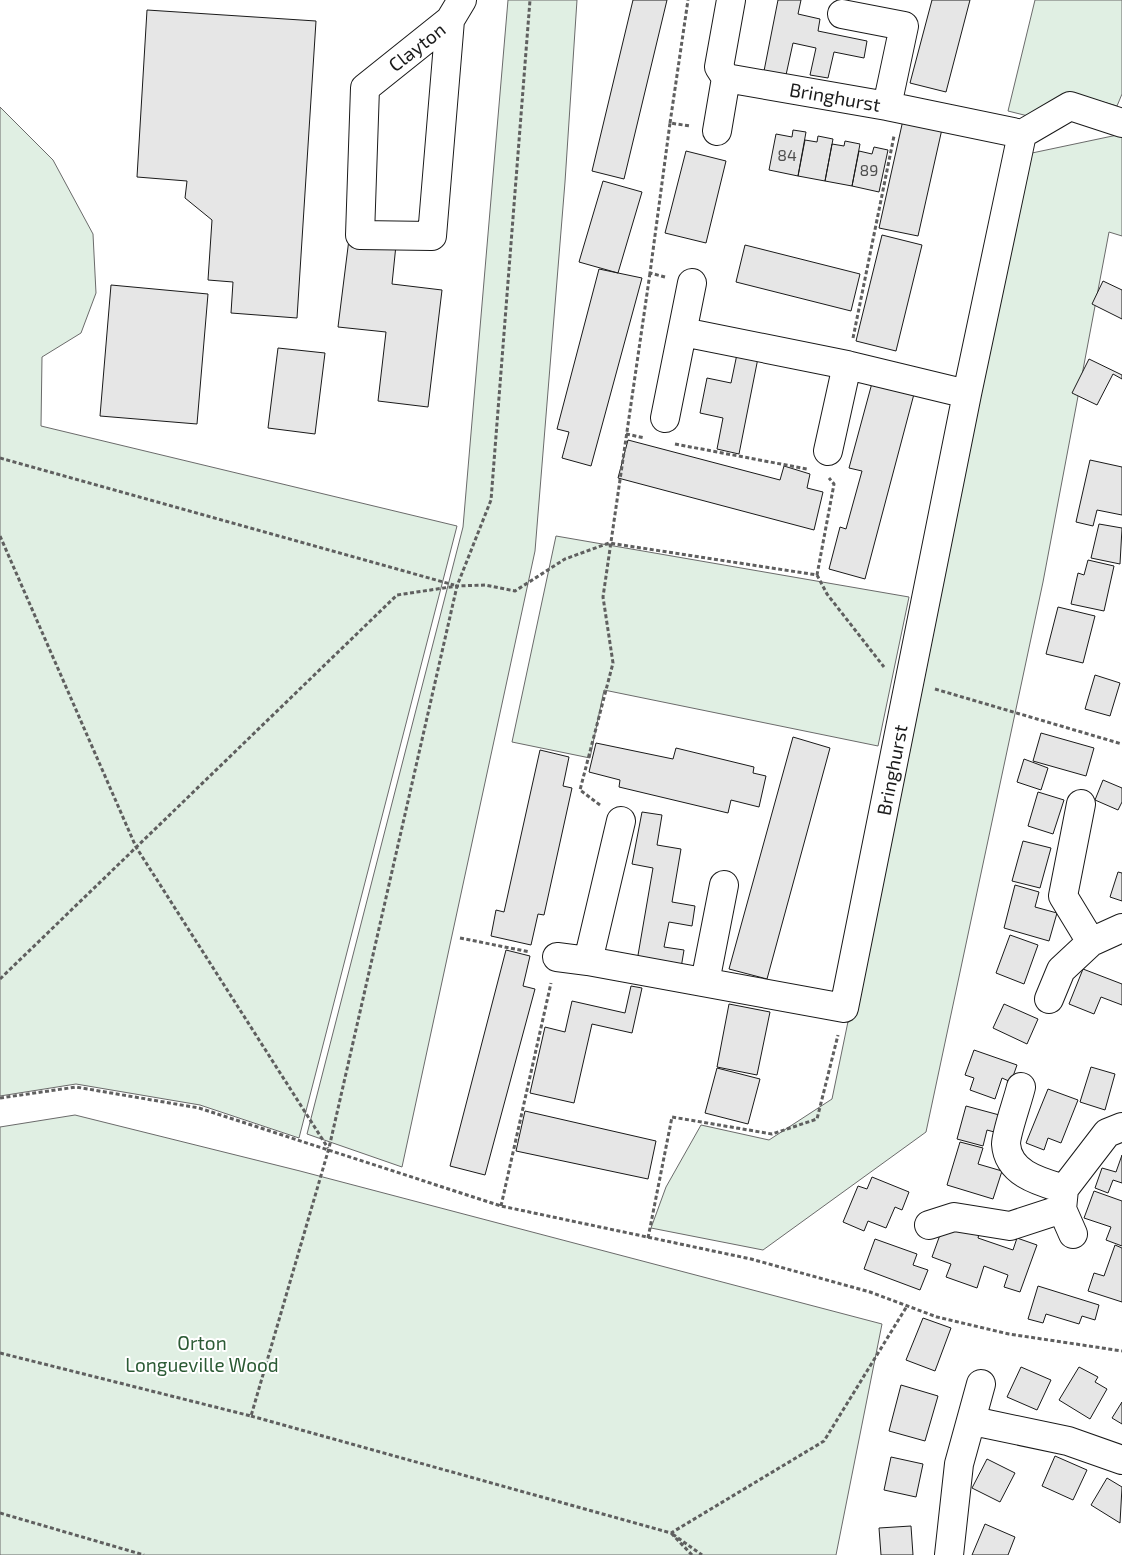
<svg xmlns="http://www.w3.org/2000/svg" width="1122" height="1555" font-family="'Exo 2',sans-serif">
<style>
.green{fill:#e0efe3;stroke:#6a6a6a}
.building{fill:#e6e6e6;stroke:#1a1a1a}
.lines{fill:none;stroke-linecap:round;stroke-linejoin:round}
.minor-casing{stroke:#1a1a1a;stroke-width:30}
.path{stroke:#5f5f5f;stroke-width:3;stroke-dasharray:4 2.5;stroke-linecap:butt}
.minor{stroke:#fff;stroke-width:28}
.labels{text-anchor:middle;stroke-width:4;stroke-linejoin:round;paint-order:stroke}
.number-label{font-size:16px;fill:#4d4d4d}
.street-label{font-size:19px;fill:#1a1a1a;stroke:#fff}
.park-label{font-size:19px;fill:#2b5a34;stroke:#fff}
</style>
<rect width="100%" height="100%" fill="#fff"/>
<path class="green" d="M508,0H577L565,182L535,551L402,1167L307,1134L463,527Z
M1035,0H1122V94L1117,106L1068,92L1028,116L1008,111Z
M0,107L53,160L93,234L96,293L81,333L42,357L41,426L457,526L299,1138L200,1105L76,1084L0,1096Z
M1122,134V236L1109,232L1043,582L926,1132L763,1250L651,1228L666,1187L701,1125L769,1140L832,1099L942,567L1032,153Z
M556,536L909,597L878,746L604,690L590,758L512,742Z
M75,1115L300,1171L882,1324L836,1555H0V1127Z"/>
<path class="building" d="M633,0H667L624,179L592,171Z
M778,0H801L798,14L820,19L818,31L867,41L864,58L834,52L828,78L810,75L816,48L793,43L786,75L764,71Z
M932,0H970L946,92L910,83Z
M147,10L316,21L297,318L231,313L233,282L208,280L212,220L185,198L187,181L137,177Z
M903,120L942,129L918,236L879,228Z
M793,130L806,132L798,176L769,170L776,134L792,137Z
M818,136L833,139L825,181L798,176L805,140L817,142Z
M845,141L860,144L852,186L825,181L832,144L844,146Z
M874,147L888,150L879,192L852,186L859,151L872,154Z
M686,151L726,161L706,243L665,233Z
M603,181L642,192L618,273L579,262Z
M882,235L922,245L896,351L856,341Z
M349,239L396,245L392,284L442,290L428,407L378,401L386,332L338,327Z
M745,245L860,274L851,311L736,282Z
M599,269L642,278L591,466L562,458L569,432L557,429Z
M1103,281L1122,290V319L1092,304Z
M111,285L208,294L197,424L100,416Z
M278,348L325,353L315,434L268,428Z
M737,354L758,358L739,454L717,449L723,418L700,413L707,378L731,383Z
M1089,359L1122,375V379L1113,374L1097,405L1072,393Z
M872,383L914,394L865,579L829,569L840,527L846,529L862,471L849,468Z
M628,440L780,480L784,466L810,474L807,488L823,492L814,530L618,478Z
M1090,460L1122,467V515L1097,510L1093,526L1076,522Z
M1099,524L1122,528L1120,564L1091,558Z
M1088,560L1114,566L1104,611L1071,604L1078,573L1084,575Z
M1058,607L1095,616L1083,663L1046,654Z
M1095,675L1120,683L1110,716L1085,709Z
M1041,733L1094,748L1086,776L1033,761Z
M793,737L830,748L767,979L729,969Z
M596,743L673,759L676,748L754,767L753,773L766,776L759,807L731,800L728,813L619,787L620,780L589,772Z
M540,750L569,757L563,786L572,788L544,915L538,914L531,945L491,936L496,910L504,912Z
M1024,759L1048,768L1041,790L1017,782Z
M1103,780L1122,788V802L1118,810L1095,800Z
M1038,792L1064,800L1053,834L1028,826Z
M642,812L662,815L657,845L681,849L672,902L695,906L692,926L669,922L664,947L684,950L681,968L637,961L653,868L632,864Z
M1023,841L1051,848L1040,888L1012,881Z
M1118,872L1122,873V901L1110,897Z
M1015,885L1039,892L1035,907L1057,913L1049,941L1004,928Z
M1010,935L1038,945L1024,984L996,973Z
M506,950L530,956L523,986L535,989L485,1175L450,1166Z
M1083,969L1122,984V1005L1101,997L1094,1014L1069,1004Z
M631,986L642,988L632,1033L592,1024L574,1103L530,1093L545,1027L565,1032L572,1001L625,1013Z
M729,1004L770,1012L757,1075L717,1067Z
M1004,1004L1038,1019L1027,1044L993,1028Z
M974,1050L1017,1065L1011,1082L1002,1078L995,1099L970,1090L974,1078L965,1075Z
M1091,1067L1115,1074L1105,1110L1080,1102Z
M717,1068L760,1079L748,1124L705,1113Z
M1048,1089L1078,1100L1061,1143L1048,1138L1044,1150L1026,1143Z
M966,1106L1003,1116L998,1133L987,1130L983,1146L957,1139Z
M525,1111L656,1141L648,1179L516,1151Z
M960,1142L983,1148L978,1164L1002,1171L993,1199L947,1185Z
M1122,1155V1183L1113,1180L1108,1193L1095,1188L1102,1168L1116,1172Z
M872,1177L909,1192L902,1210L895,1207L886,1228L868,1221L864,1231L843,1222L858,1186L867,1189Z
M1094,1191L1122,1201V1246L1106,1240L1111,1227L1084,1218Z
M945,1221L979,1234L978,1238L1013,1250L1017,1238L1037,1245L1020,1292L1004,1287L1008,1275L984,1266L977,1288L946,1277L951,1264L932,1257Z
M875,1239L917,1254L913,1265L928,1270L920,1290L864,1269Z
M1115,1245L1122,1248V1302L1088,1291L1094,1273L1104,1276Z
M1038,1286L1099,1305L1095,1320L1082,1316L1079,1324L1046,1314L1043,1323L1028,1319Z
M923,1318L951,1328L935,1371L906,1360Z
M1021,1367L1051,1380L1037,1410L1007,1397Z
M1079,1367L1098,1377L1095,1382L1107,1389L1090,1419L1059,1400Z
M901,1385L938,1396L925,1441L889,1431Z
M1122,1402V1424L1112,1418Z
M1055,1456L1087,1470L1073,1500L1042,1486Z
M891,1457L923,1464L916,1497L884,1490Z
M987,1459L1015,1473L1000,1502L972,1488Z
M1107,1478L1122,1487L1120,1523L1091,1505Z
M985,1524L1015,1537L1008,1555H972Z
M911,1526L913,1555H881L879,1528Z"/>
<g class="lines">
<g class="minor-casing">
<path id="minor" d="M731,0L719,67L726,78L887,106L1022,134L1070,106L1122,123
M842,14L904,26L887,106
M450,20L432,236L360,235L365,88L450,20L462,0
M717,131L726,78
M683,332L847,365L967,394
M665,418L692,283
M828,451L847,365
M1081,804L1063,896L1091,942
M557,957L588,961L844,1008L967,394L1022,134
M588,961L621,821
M705,982L724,885
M1049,999L1061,970L1091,942L1122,928
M1021,1087C1018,1100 1006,1133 1006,1144C1008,1174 1041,1182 1064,1189
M929,1225L954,1217L1010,1226L1062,1209
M1073,1234L1062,1209L1064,1189L1107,1133L1122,1127
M973,1421L1068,1441L1122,1460
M949,1555L959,1464L981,1384"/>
</g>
<path class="path" d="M670,123L688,0
M665,277L650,273L670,123L690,126
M853,338L894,136
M626,434L645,438
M675,444L807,469
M0,458L454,585
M0,536L136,847L328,1148
M817,575L827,594L884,667
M935,689L1122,744
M600,805L580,790L613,663L603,597L650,273
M460,938L530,952
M0,979L397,595L457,586L485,585L515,591L565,559L609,543L817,575L834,484L829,478
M0,1098L76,1087L199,1108L501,1206L751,1259L870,1292L937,1317L1009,1334L1122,1351
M501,1206L551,983
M648,1238L672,1117L772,1134L817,1119L838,1035
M0,1353L251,1416L329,1148L457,586L491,500L530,0
M251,1416L671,1533L824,1441L907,1306
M0,1513L144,1555
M692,1555L671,1533L702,1555"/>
<use href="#minor" class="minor"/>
</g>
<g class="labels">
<g class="number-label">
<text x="787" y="161">84</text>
<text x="869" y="176">89</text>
</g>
<g class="street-label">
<text transform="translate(417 47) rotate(-38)" y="7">Clayton</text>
<text transform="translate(835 97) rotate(10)" y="7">Bringhurst</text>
<text transform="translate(892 770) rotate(-79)" y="7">Bringhurst</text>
</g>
<g class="park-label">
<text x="202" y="1350">Orton<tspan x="202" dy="22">Longueville Wood</tspan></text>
</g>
</g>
</svg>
